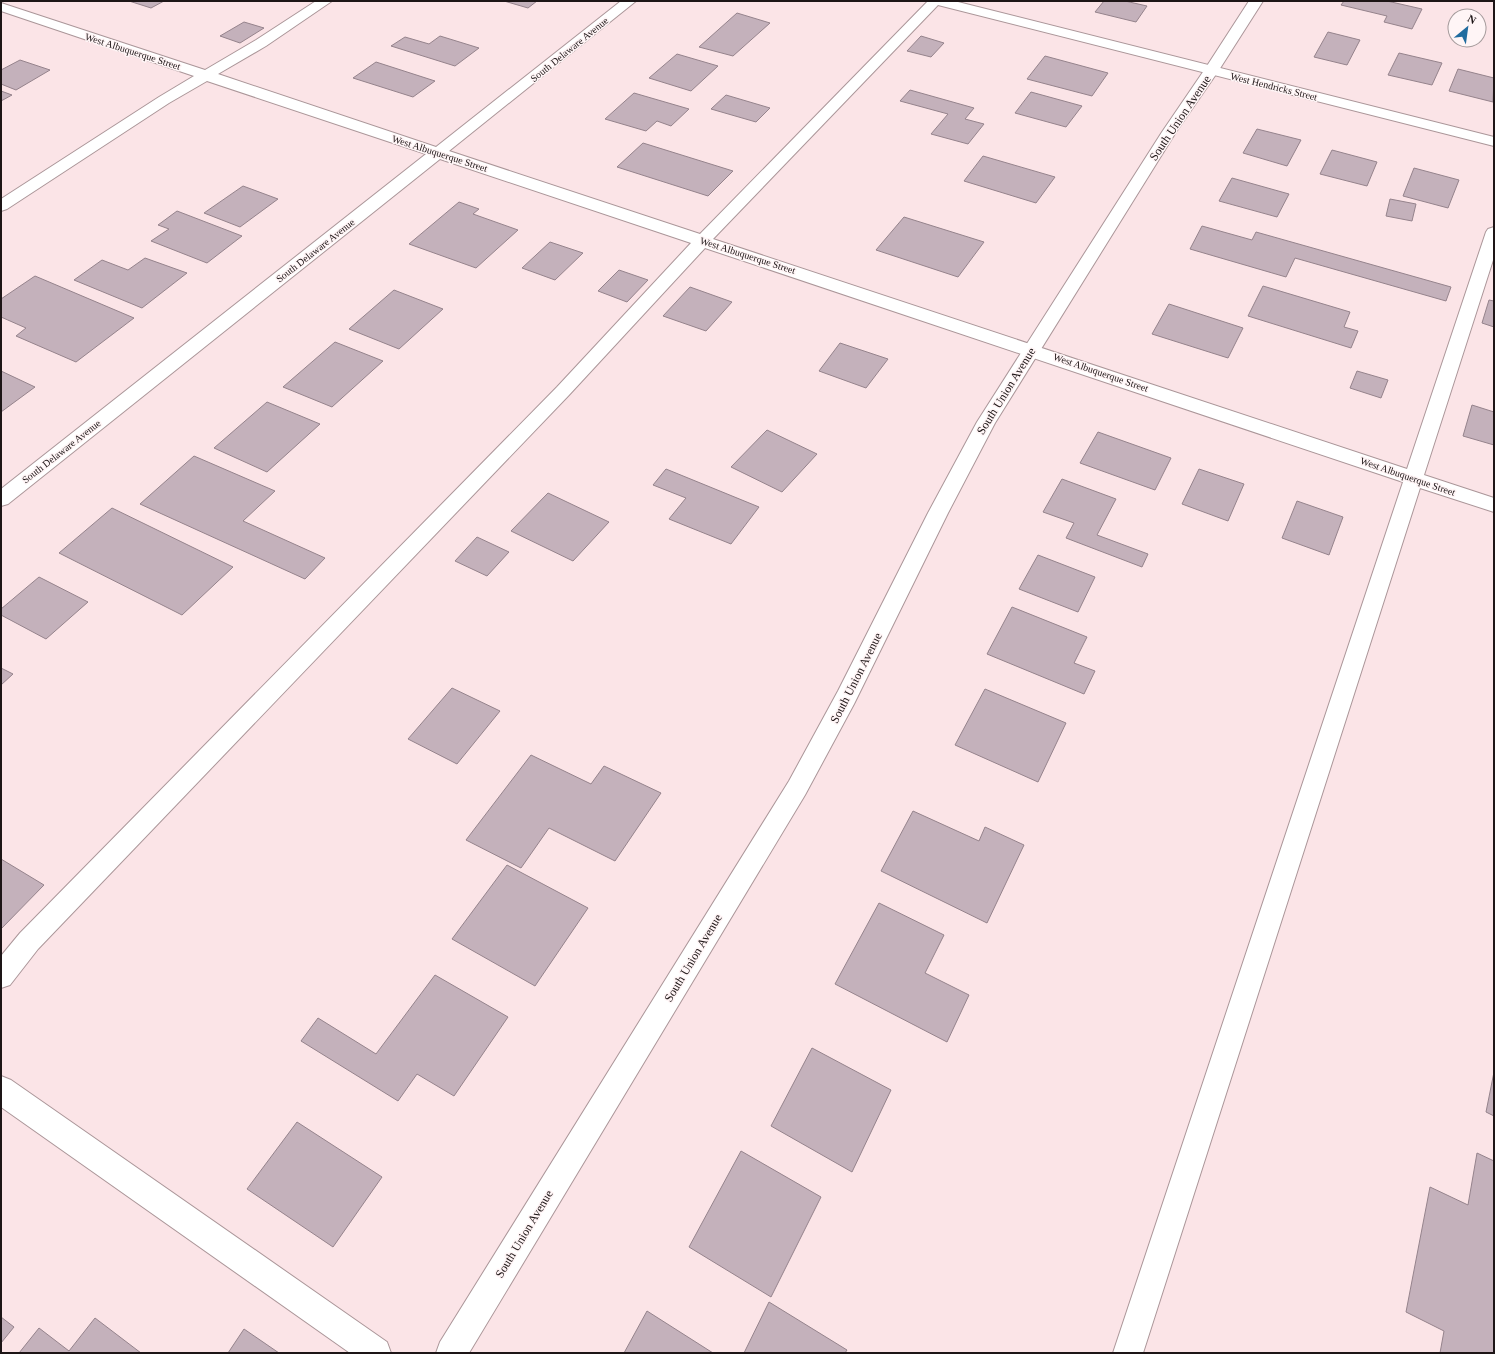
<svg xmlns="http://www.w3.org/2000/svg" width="1495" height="1354" font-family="'Times New Roman',serif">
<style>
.building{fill:#c4b1bb;stroke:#95838c}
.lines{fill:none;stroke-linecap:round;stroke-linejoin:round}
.minor-casing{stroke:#ab9699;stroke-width:2}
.major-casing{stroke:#ab9699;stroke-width:2}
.minor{fill:#fff;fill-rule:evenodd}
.major{fill:#fff;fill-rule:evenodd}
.labels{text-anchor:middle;stroke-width:3;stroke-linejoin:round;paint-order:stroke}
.far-street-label{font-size:10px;fill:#1d1516;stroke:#fff5f6}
.street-label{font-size:12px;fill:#1d1516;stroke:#fff5f6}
</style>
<rect width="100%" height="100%" fill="#fbe4e7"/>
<path class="building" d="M129,1H164L151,8Z
M504,1H537L528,8Z
M1104,1H1125L1147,6L1136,22L1095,12Z
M1344,1H1387L1422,9L1412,29L1384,22L1387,16L1341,5Z
M737,13L770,23L733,56L699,47Z
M244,22L264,28L240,43L220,36Z
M1328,32L1360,40L1347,65L1314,57Z
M440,36L479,48L455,66L391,46L405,37L429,44Z
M921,36L944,43L931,57L907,51Z
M1399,53L1442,63L1432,85L1388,75Z
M677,54L718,66L691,91L649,78Z
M1045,56L1108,73L1092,96L1027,79Z
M20,60L50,70L16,90L1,84V70Z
M376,62L435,81L413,97L353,78Z
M1458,69L1494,78L1493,102L1449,91Z
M910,90L974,108L965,119L984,124L968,144L931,134L948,114L900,101Z
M1,91L12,95L1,101Z
M1031,92L1082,106L1066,127L1015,113Z
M634,93L689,109L671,126L657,121L646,131L605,119Z
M726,95L770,108L756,122L711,109Z
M1257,129L1301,140L1287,166L1243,153Z
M643,143L733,171L708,196L617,167Z
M1332,150L1377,162L1367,186L1320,174Z
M983,156L1055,177L1036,203L964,181Z
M1414,168L1459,180L1448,208L1403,196Z
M1232,178L1289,194L1277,217L1219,201Z
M243,186L278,199L240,227L204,213Z
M1390,199L1416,204L1412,221L1386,216Z
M459,202L479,209L473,214L518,230L476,268L409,244Z
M177,211L242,236L207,263L151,241L169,229L158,225Z
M904,217L984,242L958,277L876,250Z
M1202,226L1252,240L1256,232L1451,287L1446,301L1295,258L1286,277L1190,249Z
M550,242L583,253L555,280L522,268Z
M145,258L187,273L142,308L74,280L102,260L128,270Z
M619,270L648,280L627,302L598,291Z
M35,276L134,318L76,362L16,336L26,328L1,317V299Z
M1263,286L1350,312L1344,327L1358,331L1351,348L1248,316Z
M690,287L732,302L706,331L663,316Z
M394,290L443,309L399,349L349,329Z
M1489,300L1494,301V327L1482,323Z
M1169,304L1243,328L1228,358L1152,334Z
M335,342L383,361L332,407L283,387Z
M840,343L888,359L866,388L819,371Z
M1,371L35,387L1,412Z
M1357,371L1388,380L1381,398L1350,388Z
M267,402L320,424L267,472L214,448Z
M1472,405L1494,412V445L1463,436Z
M767,430L817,454L782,492L731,467Z
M1098,432L1171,458L1155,490L1080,463Z
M194,456L275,491L243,521L325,558L305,579L140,504Z
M666,469L759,507L731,544L669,519L686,498L653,485Z
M1199,469L1244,484L1228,521L1182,504Z
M1062,479L1116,499L1097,535L1148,554L1142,567L1066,538L1074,523L1043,512Z
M548,493L609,522L573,561L511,531Z
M1297,501L1343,517L1329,555L1282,538Z
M112,508L233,567L182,615L59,553Z
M477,537L509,552L487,576L455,561Z
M1038,555L1095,577L1078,612L1019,589Z
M39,577L88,602L46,639L1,615V609Z
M1012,607L1087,637L1074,663L1095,671L1084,694L987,654Z
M1,668L13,674L1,685Z
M452,688L500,711L457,764L408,739Z
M985,689L1066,723L1038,782L955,745Z
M531,755L591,784L604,766L661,793L615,861L549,828L521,868L466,840Z
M913,811L979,841L985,827L1024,845L987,923L881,871Z
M1,859L44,885L1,929Z
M507,865L588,908L535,986L452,939Z
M879,903L944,935L925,973L969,995L947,1042L835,984Z
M435,975L508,1017L454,1096L417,1074L398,1101L301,1041L318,1018L376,1054Z
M812,1048L891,1090L852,1172L771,1126Z
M1494,1072V1116L1486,1112Z
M297,1122L382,1177L333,1247L247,1189Z
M741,1151L821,1197L771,1297L689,1247Z
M1477,1153L1494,1161V1353H1440L1444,1331L1406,1312L1430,1187L1468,1205Z
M769,1302L847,1350L845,1353H744Z
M647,1311L713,1353H624Z
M1,1317L14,1327L1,1343Z
M95,1318L141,1353H19L39,1328L69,1351Z
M244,1329L279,1353H228Z"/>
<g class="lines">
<g class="minor-casing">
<path id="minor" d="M316,1H332L266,46L218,74L436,147L621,1H636L449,151L700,234L928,1H954L1494,137V146L938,5L713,239L1407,469L1486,232L1488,229L1494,227V257L1424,475L1494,498V512L1420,488L1143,1353H1113L1403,482L705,248L569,395L38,949L10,985L1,988V956L20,933L557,387L691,243L440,159L8,504L1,506V489L426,154L207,81L169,103L7,209L1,211V199L159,97L194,76L1,11V3L205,70L256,40Z
M1,1076L11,1080L387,1342L391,1353H350L1,1107Z"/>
</g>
<g class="major-casing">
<path id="major" d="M1249,1H1263L1219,70L1176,132L995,423L948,513L854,704L805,795L469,1353H436L440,1342L789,781L838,691L928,513L977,422L1162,132L1205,69Z"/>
</g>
<use href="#minor" class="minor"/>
<use href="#major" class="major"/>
</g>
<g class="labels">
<g class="far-street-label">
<text transform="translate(569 49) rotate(-39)" y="4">South Delaware Avenue</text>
<text transform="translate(133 51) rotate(18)" y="4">West Albuquerque Street</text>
<text transform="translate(1274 86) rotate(14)" y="4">West Hendricks Street</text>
<text transform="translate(440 153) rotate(18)" y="4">West Albuquerque Street</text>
<text transform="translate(315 250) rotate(-38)" y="4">South Delaware Avenue</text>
<text transform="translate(748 255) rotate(18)" y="4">West Albuquerque Street</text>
<text transform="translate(1101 372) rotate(19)" y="4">West Albuquerque Street</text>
<text transform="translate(61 451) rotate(-38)" y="4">South Delaware Avenue</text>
<text transform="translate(1408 476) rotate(19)" y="4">West Albuquerque Street</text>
</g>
<g class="street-label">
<text transform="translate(1180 118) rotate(-56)" y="4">South Union Avenue</text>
<text transform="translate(1006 391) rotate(-58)" y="4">South Union Avenue</text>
<text transform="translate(856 678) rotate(-63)" y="4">South Union Avenue</text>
<text transform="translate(693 958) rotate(-59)" y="4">South Union Avenue</text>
<text transform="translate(524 1234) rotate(-59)" y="4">South Union Avenue</text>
</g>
</g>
<rect width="1495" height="1354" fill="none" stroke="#1d1516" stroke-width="4"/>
<g transform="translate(1467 28) rotate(29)"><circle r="19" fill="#fff5f6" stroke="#a59b9c"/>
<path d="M0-3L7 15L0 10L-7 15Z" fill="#216c9f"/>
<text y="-6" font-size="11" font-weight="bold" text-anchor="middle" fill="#1d1516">N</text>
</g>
</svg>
